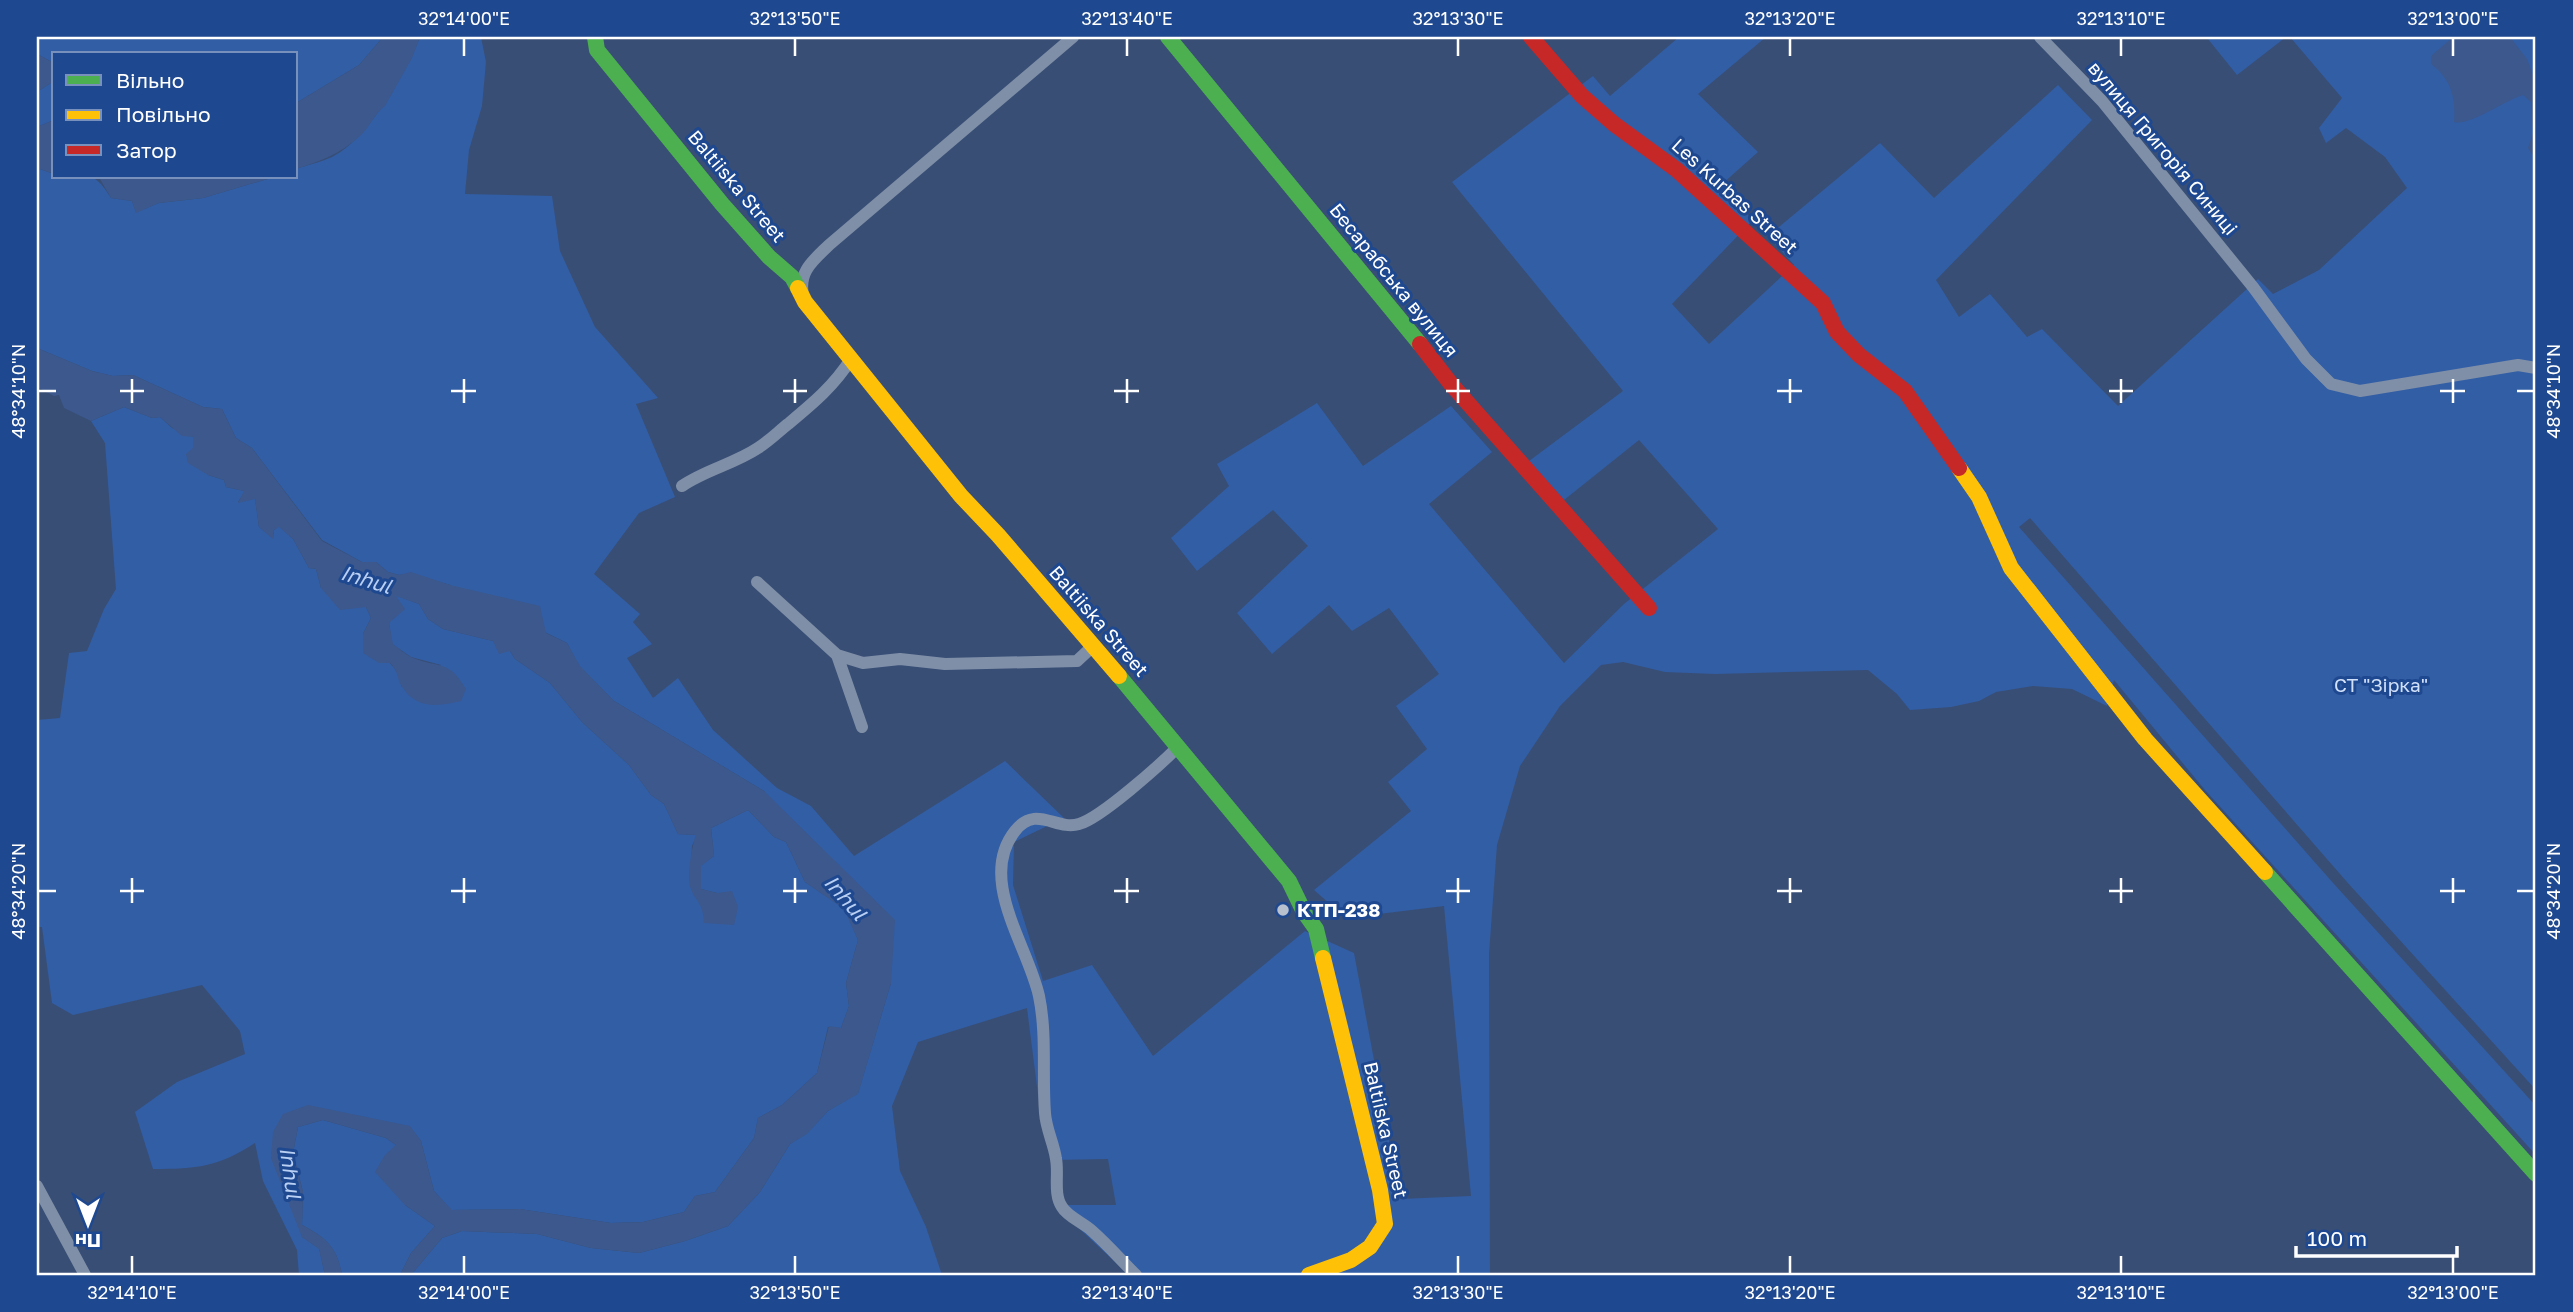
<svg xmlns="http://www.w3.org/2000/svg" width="2573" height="1312" font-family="'Golos Text',sans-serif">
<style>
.green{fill:#325ea5}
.water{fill:#3c588c}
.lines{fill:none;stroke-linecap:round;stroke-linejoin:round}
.street{stroke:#7f8fa8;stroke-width:12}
.fast{stroke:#4caf50;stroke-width:16}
.slow{stroke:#ffc107;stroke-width:16}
.jam{stroke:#c62828;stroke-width:16}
.ticks{fill:none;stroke:#fff;stroke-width:2.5}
.poi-dot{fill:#b9c1cf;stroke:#1e488f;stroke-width:2.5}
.labels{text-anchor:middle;stroke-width:6;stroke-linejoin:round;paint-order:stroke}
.street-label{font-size:19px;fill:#fff;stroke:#1e488f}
.park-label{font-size:19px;fill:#d2e1fa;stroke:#1e488f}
.poi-label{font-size:19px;font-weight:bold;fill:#fff;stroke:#1e488f;text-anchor:start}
.water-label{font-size:21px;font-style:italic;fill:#b9d0f4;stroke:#1e488f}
.neatline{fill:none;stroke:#fff;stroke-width:2.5}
.ticks-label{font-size:18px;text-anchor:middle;fill:#fff}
</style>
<rect width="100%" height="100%" fill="#384e75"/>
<path class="green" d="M37,37H383L359,65L296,103V54H54V63L37,54Z
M420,37H481L486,62L482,106L469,150L465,194L552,196L560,251L595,327L658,398L636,404L675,497L639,513L594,574L640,614L633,622L652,644L627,658L653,698L678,678L713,730L777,788L811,806L854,856L1005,761L1064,818L1014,842L1013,885L1043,981L1092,965L1153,1056L1305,931L1354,953L1400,1199L1471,1196L1444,906L1346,918L1314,890L1411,811L1388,782L1427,749L1396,706L1439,674L1389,608L1352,631L1329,605L1272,654L1237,613L1308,546L1273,510L1197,571L1171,538L1229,486L1217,464L1317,403L1363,466L1451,406L1492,452L1429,504L1564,663L1624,604L1718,529L1639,440L1564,500L1529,461L1623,391L1452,182L1593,76L1610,96L1679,37H1766L1698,94L1758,152L1721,185L1753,220L1672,304L1709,344L1794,265L1768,236L1880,143L1934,198L2058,85L2092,120L1936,280L1959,317L1990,294L2027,337L2042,329L2118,406L2258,279L2273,294L2319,270L2407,188L2385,157L2346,128L2326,143L2319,128L2342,98L2290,37H2536V1090L2347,882L2030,518L2019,527L2334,884L2536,1106V1155L2205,790L2114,680L2107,706L2072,689L2033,686L1996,692L1979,701L1951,707L1910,710L1897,694L1868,670L1715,674L1665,672L1623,662L1601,665L1560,706L1520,766L1497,845L1489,954L1490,1275H1129L1054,1205H1116L1108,1159L1053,1160L1041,1118L1027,1008L918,1042L892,1106L900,1171L926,1227L942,1275H411L442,1238L462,1231L537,1234L591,1248L639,1253L685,1241L728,1226L760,1192L790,1144L807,1133L828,1111L858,1093L891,983V953L764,791L614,701L579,666L567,643L450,585L411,573L399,575L388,572L376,562H362L322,540L252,448L236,438L222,409L203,407L133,375L113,376L92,371L37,348V168L54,174V177C86,177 93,168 111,198L132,201L136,212L159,203L203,198L274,177H296V169C307,165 321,162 332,157C367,140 406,73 420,37Z
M2210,37H2286L2237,75L2208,39Z
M54,81V120L37,127V92Z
M124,407L152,418L160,417L172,428L193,437V448L208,475L224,480L226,487L245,491L238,502L255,498L259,527L273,538L274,530L279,526L293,539L309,568L316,569L321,588L366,607L371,618L363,634L398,672L402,687L441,665L411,657L392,644L389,623L395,595L419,604L428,619L443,629L493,641L510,651L515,659L550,683L582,722L629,765L651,795L664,804L678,834L697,835L692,846L690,886L704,908L717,893L701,889V865L714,856L711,828L748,810L774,837L786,842L805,882L845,909L858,940L846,983L849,1006L841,1028L828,1027L817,1073L782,1105L758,1118L754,1138L715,1192L695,1196L684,1212L643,1222L611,1223L520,1209L451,1210L434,1191L421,1141L410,1127L283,1114L302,1237L319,1248L325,1275H299L297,1250L263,1181L255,1143C218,1167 197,1169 153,1169L135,1112L177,1082L245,1054L240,1031L202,985L73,1015L52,1003L42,927H37V720L60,718L69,653L87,651L104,609L116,589L105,443L91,421Z
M323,1120L386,1138L396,1145L405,1205L435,1226L411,1253L400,1275H342C337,1247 326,1238 302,1225L303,1192L293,1153L298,1127Z"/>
<path class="water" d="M383,37H420L412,58L385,106C374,114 370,127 360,136C340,154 321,161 296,169V103L359,65Z
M2453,37H2510L2527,59L2536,83V155L2534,157L2528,148L2533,133L2531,102L2523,95C2504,101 2470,126 2454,122C2456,97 2451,79 2431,64V56Z
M37,54L54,63V81L37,92Z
M54,120V174L37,168V127Z
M93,177H274L203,198L159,203L136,213L132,201L111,198L100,179Z
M37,348L92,371L113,376L133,375L203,407L222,409L236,438L252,448L322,541L362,562H376L388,572L399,575L411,572L450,585L540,606L546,633L567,643L580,666L614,701L764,791L895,920L891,983L858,1094L828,1111L807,1134L790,1144L760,1192L728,1226L685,1241L639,1253L591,1248L537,1234L462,1231L442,1238L411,1275H400L411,1253L435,1226L405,1205L375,1172L385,1155L396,1145L386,1138L323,1120L298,1127L293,1153L303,1192L302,1225C326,1238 337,1246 342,1275H325L319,1249L302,1237L271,1158L273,1132L283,1114L308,1105L410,1126L421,1141L434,1191L452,1210L520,1209L611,1223L643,1222L684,1212L695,1196L715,1192L754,1138L758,1118L782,1105L817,1073L829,1026L841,1028L849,1006L846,983L858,940L844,909L805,882L786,842L774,837L748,810L711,828L714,856L701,866V889L717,893L732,891L738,907L734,925L704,923C703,900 695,903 690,886C687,876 692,845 696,835L678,834L664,804L651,795L629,765L582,722L550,683L515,659L510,651L499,654L493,641L443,629L428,619L419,604L396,596L405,609L389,623L393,644C398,648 405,654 411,657C438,669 448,658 466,689L461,701C439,706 418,710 403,688C396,679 400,673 390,663H379L363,653V634L371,618L366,607L340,610L321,588L316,569L309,568L293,539L279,527L274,530L273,539L259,527L255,499L238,503L244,491L226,487L224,480L208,475L188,463L186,454L193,448V437L182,436L160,417L152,418L124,407L91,421L64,408L59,395L54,396L37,387Z"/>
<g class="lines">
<path class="street" d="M2040,37L2102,101L2253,287L2306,359L2331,384L2360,391L2518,365L2536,368
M803,295C798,271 814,260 829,245L1073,37
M682,486C705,470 734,464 758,448C769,441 778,432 788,424C812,404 834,386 851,359
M757,582L837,655L862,727
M837,655L863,663L900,659L945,664L1077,661L1093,646
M37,1186L85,1275
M1136,1275C1121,1260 1107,1244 1091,1230C1083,1223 1067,1216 1062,1207C1053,1194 1059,1174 1056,1159C1054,1144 1046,1129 1045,1113C1042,1074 1047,1035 1039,996C1028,946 977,879 1015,831C1036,804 1056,831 1079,824C1101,818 1161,764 1179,746"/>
<path class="fast" d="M595,37L597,50L722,204L769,257L792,277L798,288
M1168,37L1420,344
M1119,676L1289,881L1304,912L1316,929L1323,958
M2265,872L2536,1174"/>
<path class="slow" d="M798,288L805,302L961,496L998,535L1119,676
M1959,468L1979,497L2011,568L2145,739L2265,872
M1309,1275L1351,1260L1370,1247L1385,1224L1380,1190L1323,958"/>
<path class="jam" d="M1531,37L1582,96L1614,124L1677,170L1823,303L1837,332L1859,355L1905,391L1959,468
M1420,344L1451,384L1649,608"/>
</g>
<path class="ticks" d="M464,38V56M795,38V56M1127,38V56M1458,38V56M1790,38V56M2121,38V56M2453,38V56M132,379V403M464,379V403M795,379V403M1127,379V403M1458,379V403M1790,379V403M2121,379V403M2453,379V403M38,391H56M120,391H144M451,391H476M783,391H807M1114,391H1139M1446,391H1470M1777,391H1802M2109,391H2133M2440,391H2465M2517,391H2534M132,878V903M464,878V903M795,878V903M1127,878V903M1458,878V903M1790,878V903M2121,878V903M2453,878V903M38,891H56M120,891H144M451,891H476M783,891H807M1114,891H1139M1446,891H1470M1777,891H1802M2109,891H2133M2440,891H2465M2517,891H2534M132,1256V1274M464,1256V1274M795,1256V1274M1127,1256V1274M1458,1256V1274M1790,1256V1274M2121,1256V1274M2453,1256V1274"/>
<circle class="poi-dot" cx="1283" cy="910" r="7"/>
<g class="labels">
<g class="street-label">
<text transform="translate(2163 148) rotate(50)" y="7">вулиця Григорія Синиці</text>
<text transform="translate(737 186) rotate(50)" y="7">Baltiiska Street</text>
<text transform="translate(1735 196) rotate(42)" y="7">Les Kurbas Street</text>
<text transform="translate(1394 280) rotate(51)" y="7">Бесарабська вулиця</text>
<text transform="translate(1099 621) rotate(49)" y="7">Baltiiska Street</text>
<text transform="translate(1386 1130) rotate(77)" y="7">Baltiiska Street</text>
</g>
<g class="park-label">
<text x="2381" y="692">СТ "Зірка"</text>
</g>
<g class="poi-label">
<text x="1297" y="917">КТП-238</text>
</g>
<g class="water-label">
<text transform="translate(366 580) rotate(17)" y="7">Inhul</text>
<text transform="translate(845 898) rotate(49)" y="7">Inhul</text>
<text transform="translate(290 1173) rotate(82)" y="7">Inhul</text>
</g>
</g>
<rect width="2573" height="1312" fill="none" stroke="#1e488f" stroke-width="77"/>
<rect x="52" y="52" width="245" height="126" fill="#1e488f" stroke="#7891bc" stroke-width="2"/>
<rect x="66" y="75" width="35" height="10" fill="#4caf50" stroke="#7891bc" stroke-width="2"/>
<text x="116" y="88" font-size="21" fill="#ffffff">Вільно</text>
<rect x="66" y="110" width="35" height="10" fill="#ffc107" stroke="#7891bc" stroke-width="2"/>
<text x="116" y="122" font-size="21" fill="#ffffff">Повільно</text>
<rect x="66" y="145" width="35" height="10" fill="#c62828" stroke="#7891bc" stroke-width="2"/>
<text x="116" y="158" font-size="21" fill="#ffffff">Затор</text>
<g transform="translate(88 1224) rotate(180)" stroke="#1e488f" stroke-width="5" paint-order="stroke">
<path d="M0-5L12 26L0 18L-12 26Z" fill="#ffffff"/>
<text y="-10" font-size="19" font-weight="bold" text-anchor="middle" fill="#ffffff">Пн</text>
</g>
<path d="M2296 1246v10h161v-10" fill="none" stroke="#ffffff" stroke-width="3.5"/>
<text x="2307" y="1246" font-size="21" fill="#ffffff" stroke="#1e488f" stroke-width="5" paint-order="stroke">100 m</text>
<rect x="38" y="38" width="2496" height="1236" class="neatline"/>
<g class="ticks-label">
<text x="464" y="25">32°14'00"E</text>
<text x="795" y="25">32°13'50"E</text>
<text x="1127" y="25">32°13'40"E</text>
<text x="1458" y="25">32°13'30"E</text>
<text x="1790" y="25">32°13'20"E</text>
<text x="2121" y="25">32°13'10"E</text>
<text x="2453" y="25">32°13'00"E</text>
<text transform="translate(2554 391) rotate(-90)" y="6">48°34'10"N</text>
<text transform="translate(19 391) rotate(-90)" y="6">48°34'10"N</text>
<text transform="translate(2554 891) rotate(-90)" y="6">48°34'20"N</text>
<text transform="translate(19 891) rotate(-90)" y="6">48°34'20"N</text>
<text x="132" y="1299">32°14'10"E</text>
<text x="464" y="1299">32°14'00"E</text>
<text x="795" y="1299">32°13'50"E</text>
<text x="1127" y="1299">32°13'40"E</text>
<text x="1458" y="1299">32°13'30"E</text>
<text x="1790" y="1299">32°13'20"E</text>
<text x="2121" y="1299">32°13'10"E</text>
<text x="2453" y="1299">32°13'00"E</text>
</g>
</svg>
